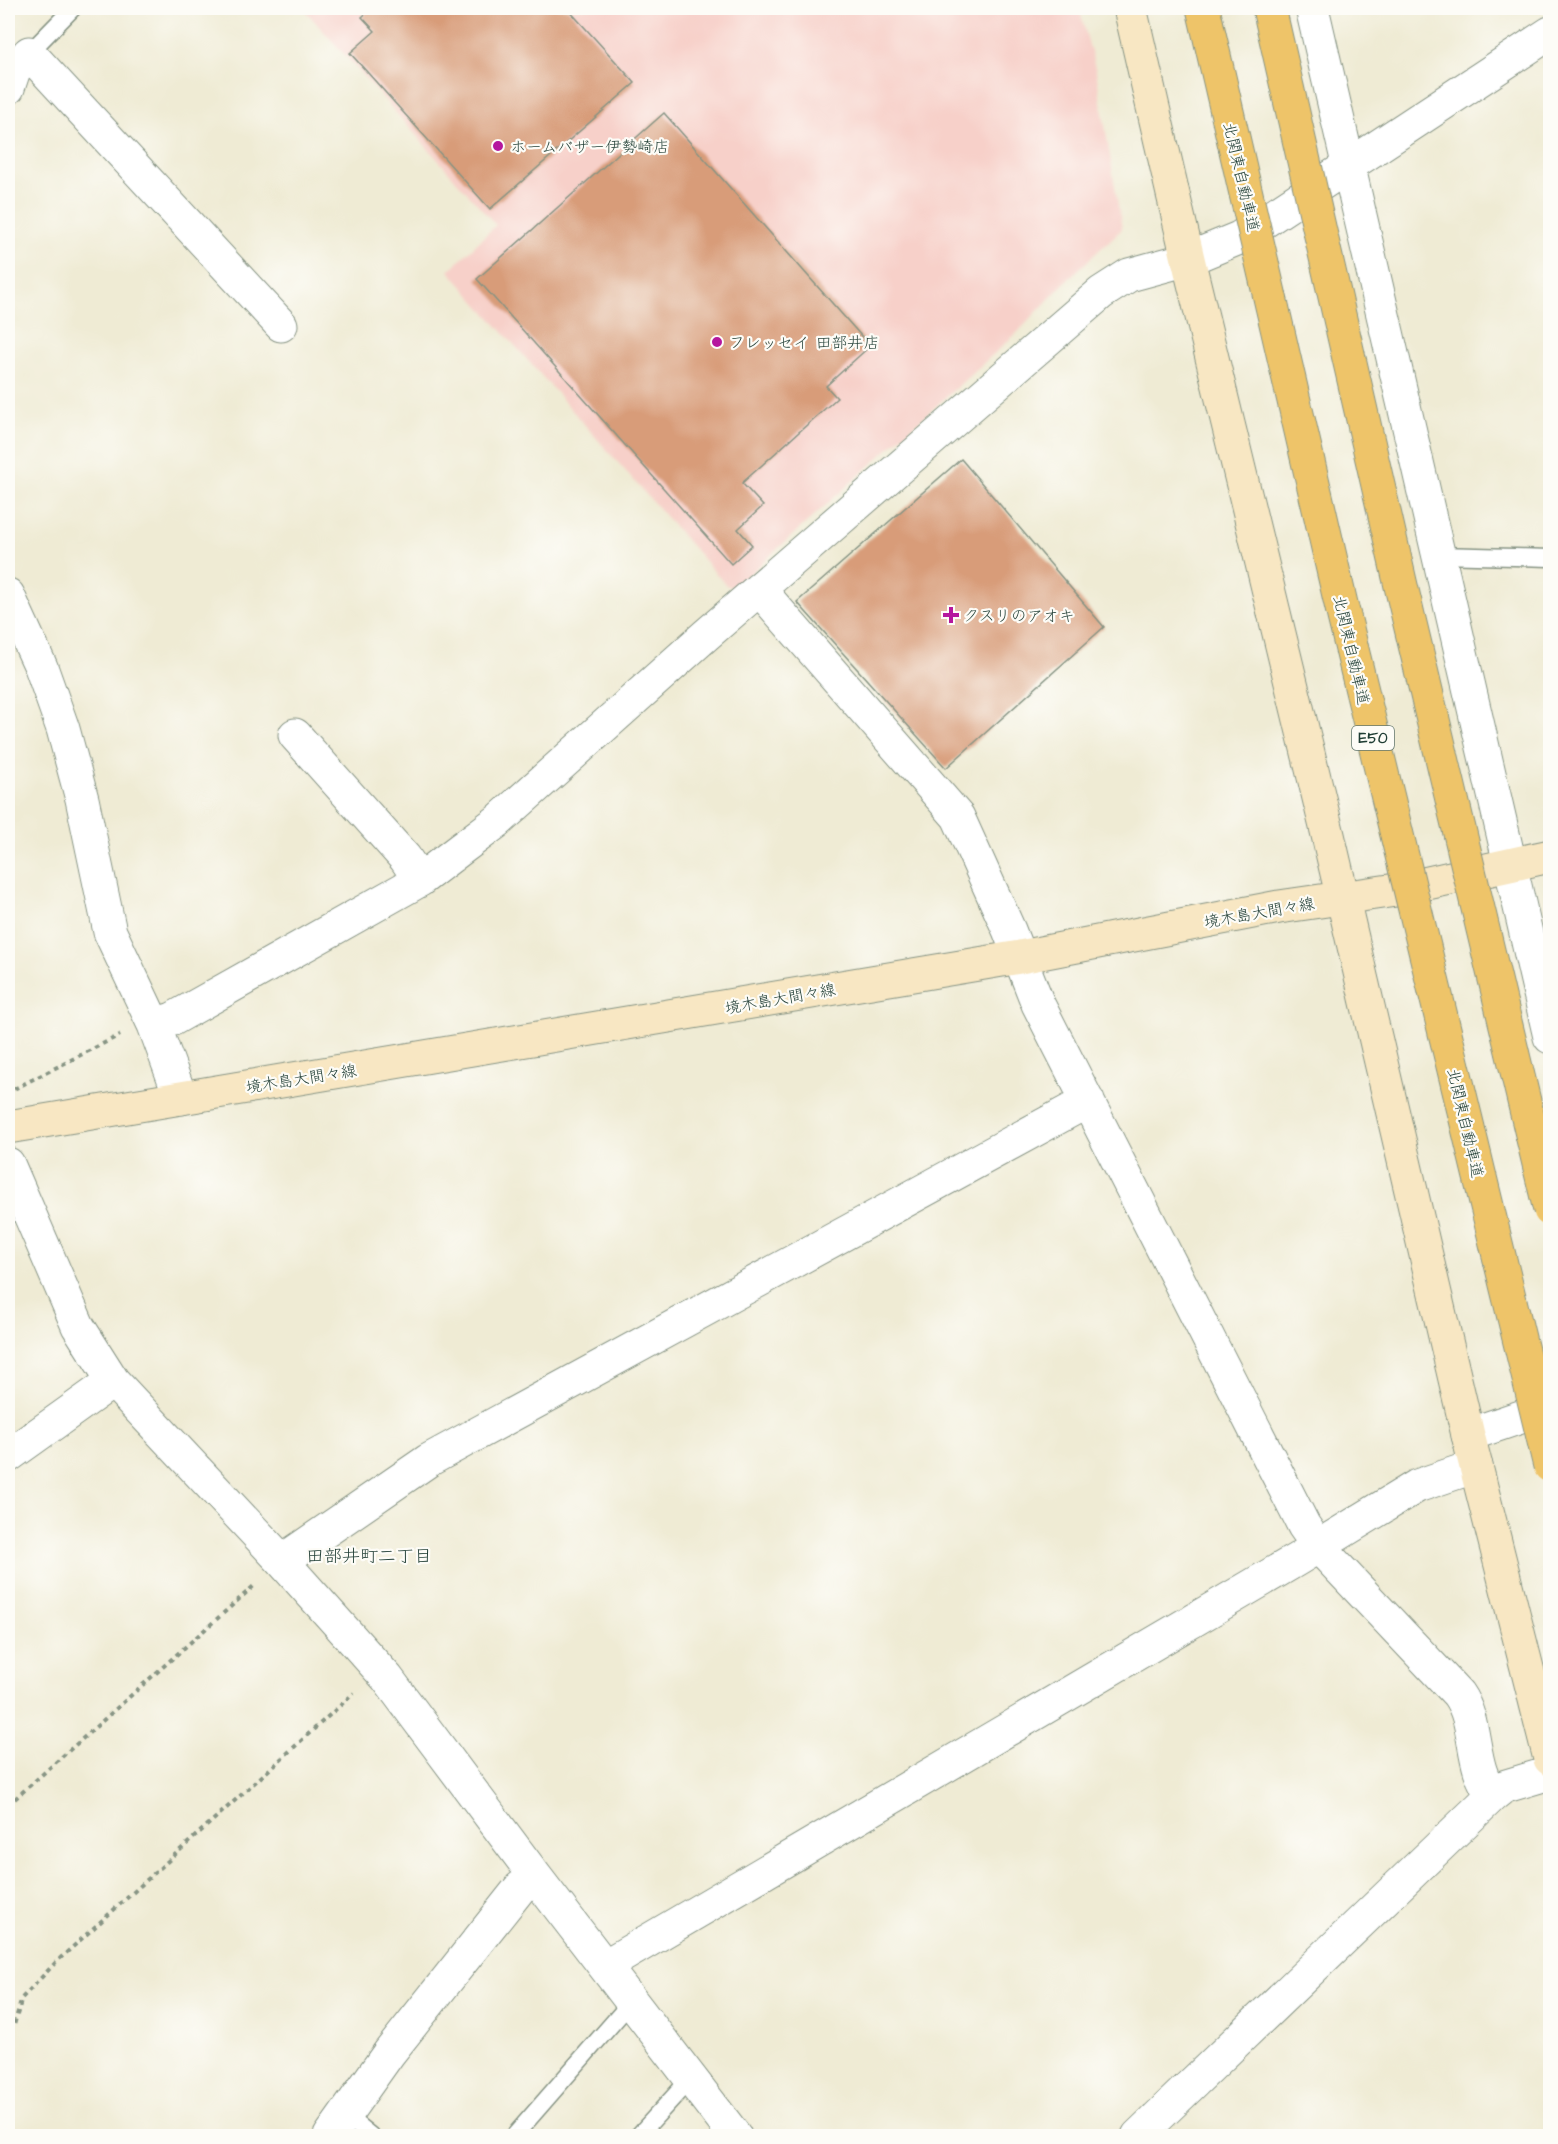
<svg xmlns="http://www.w3.org/2000/svg" width="1558" height="2144" font-family="'Architects Daughter','Klee One',sans-serif">
<style>
.built{fill:#f7d0c9}
.building{fill:#d89c79}
.lines{fill:none;stroke-linecap:round;stroke-linejoin:round}
.lane-casing{stroke:#879484;stroke-width:19}
.street-casing{stroke:#879484;stroke-width:35}
.secondary-casing{stroke:#879484;stroke-width:35}
.path{stroke:#879484;stroke-width:4;stroke-dasharray:4.5 4.5;stroke-linecap:butt}
.lane{stroke:#fff;stroke-width:16}
.street{stroke:#fff;stroke-width:33}
.secondary{stroke:#f8e7c3;stroke-width:33}
.highway-bridge-casing{stroke:#879484;stroke-width:35;stroke-linecap:butt}
.highway-bridge{stroke:#eec469;stroke-width:33}
.poi-dot{fill:#b5179e;stroke:#fdfcf7;stroke-width:2}
.labels{text-anchor:middle;stroke-width:4.5;stroke-linejoin:round;paint-order:stroke}
.shield{fill:#fdfcf7;stroke:#62766e;stroke-width:1.5}
.shield-label{font-size:15px;font-weight:bold;fill:#1f3d34}
.poi-label{font-size:16px;fill:#1f3d34;stroke:#fdfcf7;text-anchor:start}
.street-label{font-size:16px;fill:#1f3d34;stroke:#fdfcf7}
.neighbourhood-label{font-size:18px;fill:#1f3d34;stroke:#fdfcf7}
</style>
<rect width="100%" height="100%" fill="#fdfcf7"/>
<filter id="ink" filterUnits="userSpaceOnUse"><feTurbulence type="fractalNoise" baseFrequency=".0167" numOctaves="2"/><feDisplacementMap in="SourceGraphic" scale="12" xChannelSelector="R" yChannelSelector="G"/><feConvolveMatrix kernelMatrix="1 2 1 2 8 2 1 2 1" color-interpolation-filters="sRGB"/></filter>
<filter id="wash" filterUnits="userSpaceOnUse"><feTurbulence type="fractalNoise" baseFrequency=".008" numOctaves="4" result="noise"/><feDisplacementMap in="SourceGraphic" scale="24" xChannelSelector="R" yChannelSelector="G"/><feGaussianBlur stdDeviation="1.35" result="paint"/><feColorMatrix in="noise" values="0 0 0 0 0 0 0 0 0 0 0 0 0 0 0 0 0 1.4 0 .05"/><feComposite in="paint" operator="in"/></filter>
<g filter="url(#wash)">
<rect width="100%" height="100%" fill="#efebd4"/>
<path class="built" d="M303,8H1079L1096,71L1122,229L1067,280L1018,332L734,588L726,585L449,271L496,225Z"/>
<g id="blocks">
<path class="building" d="M372,8H567L635,83L490,209L350,53L375,31L362,17Z
M664,113L870,346L826,386L837,398L742,483L763,506L738,529L752,545L731,564L477,279Z
M961,459L1104,627L946,768L797,602Z"/>
</g>
</g>
<g filter="url(#ink)">
<use href="#blocks" fill-opacity="0" stroke="#879484" stroke-width="1.5"/>
<g class="lines">
<g class="lane-casing">
<path id="lane" d="M29,53L73,8
M1439,555L1550,558
M345,2115L371,2136
M514,2136L631,2002
M638,2136L690,2079"/>
</g>
<g class="street-casing">
<path id="street" d="M1312,8L1550,1037
M8,88L14,70L29,53L281,325
M759,589L958,817L1009,930L1038,1004L1304,1526L1318,1546L1458,1694C1479,1724 1469,1766 1493,1795
M8,595L41,667L63,729L82,799L110,932L154,1025L181,1098
M295,735L405,858L420,880
M154,1025L173,1019L420,880L458,851L498,821L706,635L1101,293L1129,275L1188,259L1239,238L1550,33
M8,1164L78,1326L113,1381L282,1561L387,1678L535,1876L735,2136
M1468,1435L1550,1407
M8,1456L113,1381
M282,1561L429,1460L1088,1101
M605,1966L1296,1560L1417,1486L1476,1466
M330,2136L389,2053L520,1888L535,1876
M1138,2136L1493,1795L1503,1787L1550,1773"/>
</g>
<g class="secondary-casing">
<path id="secondary" d="M1130,8L1188,259L1328,835L1468,1435L1550,1759
M8,1127L1020,957L1279,907L1396,890L1550,856"/>
</g>
<path class="path" d="M14,1089L120,1035
M8,1805L256,1584
M8,2030L14,2025L22,1998L56,1962L354,1693"/>
<use href="#lane" class="lane"/>
<use href="#street" class="street"/>
<use href="#secondary" class="secondary"/>
<g class="highway-bridge-casing">
<path id="highway-bridge" d="M1203,8L1341,604L1550,1466
M1269,8L1401,586L1550,1210"/>
</g>
<use href="#highway-bridge" class="highway-bridge"/>
</g>
</g>
<g class="poi-dot">
<circle cx="498" cy="146" r="6"/>
<circle cx="717" cy="342" r="6"/>
<path d="M948 606h6v6h6v6h-6v6h-6v-6h-6v-6h6z"/>
</g>
<g class="labels">
<rect class="shield" x="1352" y="726" width="42" height="24" rx="4.5"/>
<g class="shield-label">
<text x="1373" y="743">E50</text>
</g>
<g class="poi-label">
<text x="510" y="152">ホームバザー伊勢崎店</text>
<text x="729" y="348">フレッセイ 田部井店</text>
<text x="963" y="621">クスリのアオキ</text>
</g>
<g class="street-label">
<text transform="translate(1242 177) rotate(77)" y="6">北関東自動車道</text>
<text transform="translate(1352 650) rotate(77)" y="6">北関東自動車道</text>
<text transform="translate(1259 912) rotate(-10)" y="6">境木島大間々線</text>
<text transform="translate(780 998) rotate(-10)" y="6">境木島大間々線</text>
<text transform="translate(301 1078) rotate(-9)" y="6">境木島大間々線</text>
<text transform="translate(1466 1123) rotate(77)" y="6">北関東自動車道</text>
</g>
<g class="neighbourhood-label">
<text x="369" y="1562">田部井町二丁目</text>
</g>
</g>
<rect width="1558" height="2144" fill="none" stroke="#fdfcf7" stroke-width="30"/>
</svg>
